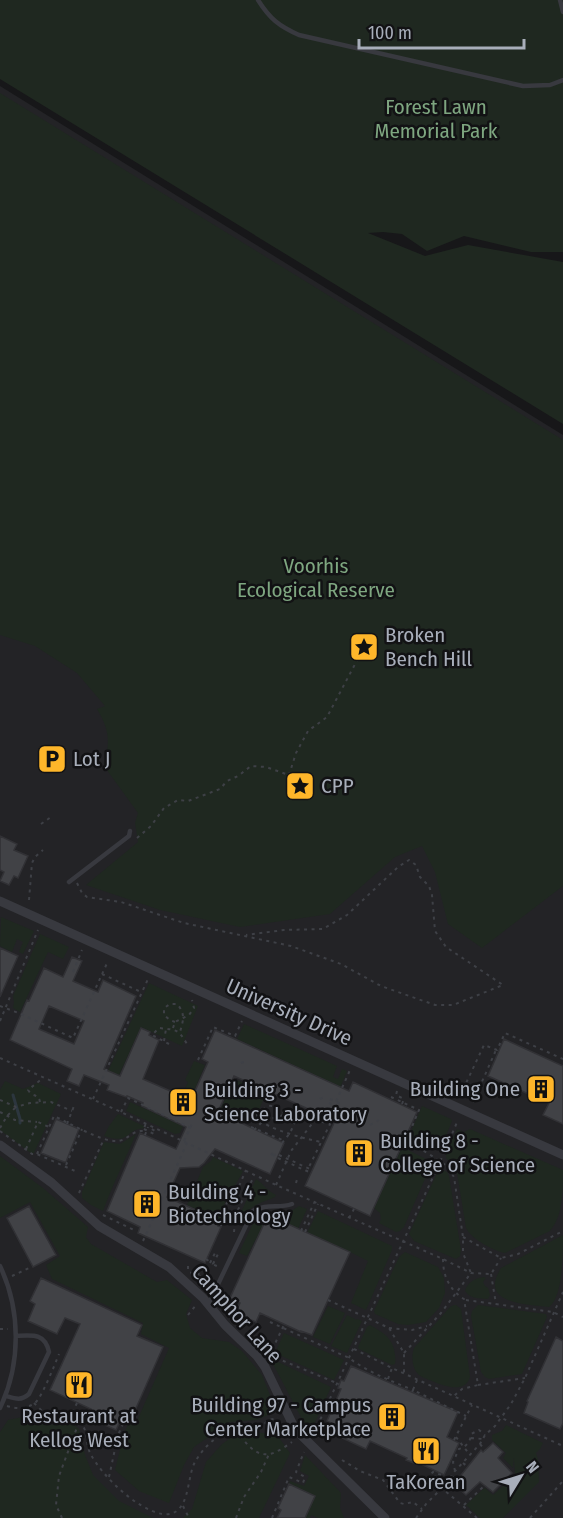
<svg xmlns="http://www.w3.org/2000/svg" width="563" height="1518" font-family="'Fira Sans Condensed',sans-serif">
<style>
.built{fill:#232326}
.green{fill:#1f2820}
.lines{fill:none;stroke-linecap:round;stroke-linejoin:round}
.stream{stroke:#2c363e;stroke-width:3}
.building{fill:#414246;stroke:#313135;stroke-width:1.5;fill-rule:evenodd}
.path{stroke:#3e4046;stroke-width:2;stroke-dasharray:3 4.5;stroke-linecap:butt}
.service{stroke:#38393f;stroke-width:4.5}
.minor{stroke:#38393f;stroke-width:9}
.path-bridge{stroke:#3e4046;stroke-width:2;stroke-dasharray:3 4.5;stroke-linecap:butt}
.labels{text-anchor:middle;stroke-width:5;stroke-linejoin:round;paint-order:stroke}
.park-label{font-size:21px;fill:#7ea680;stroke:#121214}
.poi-label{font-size:21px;fill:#a8aeba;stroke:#121214;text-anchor:start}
.street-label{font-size:21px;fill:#a8aeba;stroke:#121214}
</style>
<rect width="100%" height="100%" fill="#171719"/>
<path class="built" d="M0,86L563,435V1518H0Z"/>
<path class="green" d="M0,0H563V252H531L464,236L427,251L402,234L383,232L368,233L425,256L468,245L563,262V424L0,79Z
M0,93L563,440V886L482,948L448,924L435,872L422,846L395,857L330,914L240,927L160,910L86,885L138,842L135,823L138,813L104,766C110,741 110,731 97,709L105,706L77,673L35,646L0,635Z
M1,917L34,931L23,954L19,952L23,942L17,939L12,952L0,946Z
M40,934L69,947L63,959L48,952L20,1012L13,1008L14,1002L13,996Z
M149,983L198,1006L182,1046L141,1027L119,1075L113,1072L112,1073L108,1071Z
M244,1024L337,1066L333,1077L338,1079L342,1069L347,1071L337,1095L334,1094L337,1085L237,1039Z
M194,1061L205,1065L191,1098L182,1095L188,1082L185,1080Z
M234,1079L266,1093L259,1110L257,1111L242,1108H221Z
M5,1081L23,1089L38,1083L61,1094L34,1153L32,1154L0,1130V1090Z
M130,1102L183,1126L180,1133L175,1134L126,1111Z
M422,1106L451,1119L452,1121L443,1143L440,1147H431L409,1136Z
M118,1114L144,1126V1128C124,1130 131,1145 104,1136L109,1126Z
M457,1129L464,1132L470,1129L563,1170C563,1192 563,1216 550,1231L505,1253C494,1251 471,1239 466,1228L457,1173L453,1165L446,1158V1152Z
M136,1134C125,1160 113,1184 103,1211L91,1205L82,1198V1192L104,1142L120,1144Z
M402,1147L428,1160L431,1165L404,1227L400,1231L396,1232L379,1223L381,1219L380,1213L374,1208Z
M0,1156L43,1188L88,1227L86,1237L91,1244L157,1282L167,1280L192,1300L186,1314L190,1328L202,1338L229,1342L242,1351L262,1375L275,1408L268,1415L257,1420L230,1422L194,1447L184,1465L169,1503L139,1491L115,1470L124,1434L130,1419L137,1421L169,1348L141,1334L143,1323L52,1279L46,1265L60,1256L30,1202L0,1218Z
M213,1157L243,1171C234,1190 224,1197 220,1220L187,1205L203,1167L211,1161Z
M441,1169L447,1172L449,1176L461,1250L460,1256L456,1259L414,1241L409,1234L438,1171Z
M256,1179C264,1184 267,1191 276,1195L275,1197C259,1204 251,1204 242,1220L238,1219Z
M299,1206L307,1209L298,1229L268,1216L247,1256L239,1253L256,1217L260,1213H288Z
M318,1211L392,1246V1250L366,1310L351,1303L368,1261L350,1252L307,1233Z
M563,1235C563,1254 563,1297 549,1307C526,1304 478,1304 501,1268Z
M405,1252L438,1267L444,1278L445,1293L439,1308L426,1322L408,1325L398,1324L375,1314L374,1311L399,1257Z
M484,1277L486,1278L483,1282L485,1286L488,1288L490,1295L488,1299C479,1298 470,1299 465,1291C467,1282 476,1278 484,1277Z
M454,1305H456L461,1309L470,1377C465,1394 444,1386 432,1381C428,1379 423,1378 419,1375C412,1369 411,1356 414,1348L450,1307Z
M478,1305L546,1314L547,1317L522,1374L489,1379L485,1377L481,1372L471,1316L472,1311Z
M328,1306L345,1313L330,1344L313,1337Z
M347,1315L355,1319V1320L357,1319L362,1321L347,1353L331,1346Z
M370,1325C382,1332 390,1336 394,1349C395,1355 396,1358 395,1364L392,1365L359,1349L358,1347L367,1327Z
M284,1333L344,1360L334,1380L275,1353Z
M272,1359L331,1387L312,1429H309L305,1425L272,1362Z
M33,1415L47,1425L72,1423L79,1429L85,1455L93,1475L119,1501L153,1518H0V1432L8,1420Z
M506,1425L543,1443L540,1449L536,1453L538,1460L539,1482L503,1518H480L466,1505L482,1490L485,1488L493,1495L515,1475L514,1458L513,1468L503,1458L506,1453L492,1440V1435L502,1431Z
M247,1431L277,1435L290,1453L259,1518H183L192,1509L206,1462L222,1444L235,1435Z
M305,1455L341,1493L340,1508L344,1518H318L311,1515L310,1518H305L315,1496L289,1484L290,1481L304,1486L309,1476L300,1471Z"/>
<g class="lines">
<path class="stream" d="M13,1095L20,1119V1123"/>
</g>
<path class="building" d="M0,836L17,844L14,850L28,856L18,878L14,876L9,885L0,881L4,872L0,870Z
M0,948L18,956L0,997Z
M72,957L82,961L73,981L98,992L103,980L136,996L104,1069L120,1076L141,1028L150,1032L149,1035L159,1040L143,1079L191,1100L208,1062L202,1059L215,1030L349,1091L353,1082L417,1112L370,1216L305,1186L335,1121L234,1076L218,1112L284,1143L270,1174L215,1149L204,1163L199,1167L180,1168L167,1197L220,1221L218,1226L221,1227L205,1263L138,1233L140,1227L107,1211L140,1133L176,1149L186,1127L142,1106L143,1103L127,1096L126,1097L107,1090L109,1085L84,1075L79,1086L67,1081L72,1069L10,1040L27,1000L29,1001L44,968L63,977ZM49,1006L84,1021L74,1044L39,1029Z
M504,1039L563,1066V1124L543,1115L549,1103L488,1076Z
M56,1119L79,1129L66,1162H64L41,1153Z
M29,1206L56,1255L33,1267L7,1218Z
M268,1215L350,1252L312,1335L301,1331V1332L260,1313L256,1322L235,1313L240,1303L230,1298Z
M41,1278L142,1325L137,1336L163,1347L133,1415L125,1411L116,1430L87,1417L91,1409L50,1390L80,1324L65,1318L57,1334L28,1321L35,1304L30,1301Z
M556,1337L563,1341V1423L560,1429L524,1413L528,1402L527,1401Z
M351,1366L458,1412L447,1437L459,1443L444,1475L415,1461L414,1463L406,1460L407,1458L370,1441L366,1449L340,1437L344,1429L327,1421L341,1389L338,1388L341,1380L344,1381Z
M493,1443L503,1452L498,1458L512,1473L493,1492L480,1482L466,1495L454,1484L481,1450L483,1452Z
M289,1484L315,1496L305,1518H277L281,1510L278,1508Z"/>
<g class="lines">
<path class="path" d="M289,775L296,753L308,731L327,717L362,651
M41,824L51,817
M137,838L151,826L164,808L178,800L188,801L220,789L227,781L238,776L251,766L266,767L289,775L303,777
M77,883L82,893L87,897L121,902L184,923L291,946L341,964L381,986L435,1005H453L503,985L446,947L435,931L432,895L429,886L420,877L416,865L409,860L398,867L347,915L323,929L284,930L246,935
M29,900L32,863L35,857L43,850
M73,972L82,950
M102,974L141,992
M0,1006L21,1014L73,1038L108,961
M0,1021L38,930
M175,1022L170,1020L164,1015V1008L170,1004H177C186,1014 183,1021 180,1032
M173,1028L175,1022L189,1015L194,1008L192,1000
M164,1041L166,1029
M169,1044L152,1035L159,1028C177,1030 178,1029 187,1044
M0,1058L121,1112L276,1185L443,1259L471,1273L491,1274L501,1258
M198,1060L213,1027L235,1036L242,1021
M241,1063L244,1062
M210,1082L213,1081
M397,1091L396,1095L404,1099
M460,1096L484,1045L497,1050L505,1033L563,1059
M391,1097L419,1110L406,1141
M93,1099L148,979
M320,1099L324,1097
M0,1100L16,1107L30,1103L51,1102L72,1111
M40,1102C39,1096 36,1096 31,1094L28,1090L43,1078
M473,1102L496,1050
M329,1103L341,1108
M219,1110L222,1111C231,1111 241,1109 250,1112C259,1114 258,1118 264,1123C273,1130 309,1140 321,1142
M0,1112L15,1120L37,1122
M121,1112L128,1098L191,1128
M194,1115L197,1114
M259,1116C266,1101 273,1105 285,1113
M327,1122L350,1070
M370,1125L379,1120
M251,1127L285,1141
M0,1128L7,1116L16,1107
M144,1129L154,1134L155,1131L148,1127
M254,1130L262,1122L286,1114L291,1115L296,1120L306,1118L330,1124L307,1171
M0,1131L32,1154H37L75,1171
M404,1140L429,1154L447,1166L454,1177L463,1237V1253L471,1273
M184,1141L192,1124
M282,1143L290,1133L296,1120
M26,1149L38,1122L49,1127
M37,1154L54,1116C69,1123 102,1142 117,1141C127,1141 132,1130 143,1131L146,1123
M271,1155L273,1153
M273,1156L276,1154
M278,1158L311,1173
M66,1165L82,1129
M296,1183L298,1176
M276,1185L291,1151L315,1120
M79,1193L104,1139
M103,1215L136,1231
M349,1218L354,1209
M221,1226L225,1206L240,1184L246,1170
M301,1231L314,1203
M234,1232L236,1214L254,1176
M305,1232L318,1204
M463,1237L501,1258L518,1254L563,1231
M143,1241L187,1143
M443,1259C443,1277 450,1290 464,1299L478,1385L462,1389L454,1396
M213,1264L218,1254L215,1253L210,1263L219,1267
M188,1266V1270L189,1272L198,1275L203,1265
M491,1274L496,1304
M198,1275L211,1283
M12,1276L29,1268
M328,1300L389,1328L404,1353V1373
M466,1300L553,1312L563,1317
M188,1315L196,1305
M270,1322L349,1358C368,1372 391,1381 413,1390L412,1392
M389,1328L412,1330L427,1326
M0,1329H8
M354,1349L392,1368L563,1446
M404,1353L441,1313L471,1273
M269,1355L339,1384
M269,1356L284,1325
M388,1379L392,1368
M417,1380L413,1390L466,1416
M478,1385L525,1378
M34,1403L51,1420H75
M77,1403L73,1411V1417C76,1420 80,1423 83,1426C88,1434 86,1444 90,1453C102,1476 136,1509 162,1514C191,1518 186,1478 195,1462C204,1446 219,1433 236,1428C243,1440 254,1457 270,1454C278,1452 286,1446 292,1442
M7,1406C17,1409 26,1409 35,1403C42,1397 55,1364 59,1354
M236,1428L263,1426L268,1420L278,1418
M314,1433L440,1162L458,1120
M456,1437L470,1455
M471,1438L483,1439
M454,1440L472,1405
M480,1444L485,1450
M342,1460L360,1471L383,1480L400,1503L404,1504L413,1502L422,1509
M463,1463L468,1467
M455,1471L453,1462L459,1449C466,1447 471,1441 471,1434L479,1430L485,1435
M441,1475L433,1472L431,1474L438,1478L437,1484L477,1518
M451,1476L457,1480
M109,1477L118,1435L128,1413
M464,1505L484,1486
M183,1506L189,1518
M62,1518L56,1505L59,1476L79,1422
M236,1518L244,1497L261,1472L269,1454
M272,1518L289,1477L303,1483L305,1477L296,1472L304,1452
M416,1518L426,1504L442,1488L455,1471L480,1444L485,1435L495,1426L511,1404L525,1378L563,1292
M530,1518L563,1481"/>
<path class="service" d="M258,0C270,19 279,26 299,35L523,86L550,85L563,80
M560,0L563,12
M69,882L129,836L130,831
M0,1266C21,1310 21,1364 0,1408
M209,1303L253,1211C267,1203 279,1209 292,1204
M6,1396C16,1399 21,1401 29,1394L49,1352C45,1333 33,1335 16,1336"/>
<path class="minor" d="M0,901L563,1155
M0,1145L52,1183L99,1226L169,1267L203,1298L225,1325L257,1356L265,1367L293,1425L298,1432L385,1518"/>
<path class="path-bridge" d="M330,1099L343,1105
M402,1104L404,1099
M67,1124L74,1106
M145,1135L148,1127
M279,1155L312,1170
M206,1259L213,1264"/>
</g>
<defs>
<g id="sight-square" transform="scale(1.5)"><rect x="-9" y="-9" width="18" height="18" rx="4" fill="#feb62a" stroke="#121214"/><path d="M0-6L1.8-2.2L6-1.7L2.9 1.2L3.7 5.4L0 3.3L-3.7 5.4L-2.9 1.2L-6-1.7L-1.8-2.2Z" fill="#111"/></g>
<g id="parking-square" transform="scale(1.5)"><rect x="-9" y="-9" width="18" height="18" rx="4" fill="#feb62a" stroke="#121214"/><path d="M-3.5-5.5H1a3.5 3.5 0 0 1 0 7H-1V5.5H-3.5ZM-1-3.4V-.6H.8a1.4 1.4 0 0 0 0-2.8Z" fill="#111"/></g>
<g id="building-square" transform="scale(1.5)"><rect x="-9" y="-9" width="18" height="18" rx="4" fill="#feb62a" stroke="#121214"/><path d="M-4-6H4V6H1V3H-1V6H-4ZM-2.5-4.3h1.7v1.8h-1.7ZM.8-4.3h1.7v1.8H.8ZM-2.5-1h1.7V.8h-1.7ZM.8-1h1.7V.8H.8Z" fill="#111"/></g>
<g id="restaurant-square" transform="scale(1.5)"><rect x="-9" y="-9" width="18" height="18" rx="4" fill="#feb62a" stroke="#121214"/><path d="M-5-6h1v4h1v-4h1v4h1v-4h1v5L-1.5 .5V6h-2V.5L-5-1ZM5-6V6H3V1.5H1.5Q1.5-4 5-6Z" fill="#111"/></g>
</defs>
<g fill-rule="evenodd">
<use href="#sight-square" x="364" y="647"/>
<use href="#parking-square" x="52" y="759"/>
<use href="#sight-square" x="300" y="786"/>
<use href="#building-square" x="541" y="1089"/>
<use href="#building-square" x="183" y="1102"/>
<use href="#building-square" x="359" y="1153"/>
<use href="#building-square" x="147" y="1204"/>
<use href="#restaurant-square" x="79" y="1385"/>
<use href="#building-square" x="392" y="1417"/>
<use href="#restaurant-square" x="426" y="1451"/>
</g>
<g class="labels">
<g class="park-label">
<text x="436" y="114">Forest Lawn<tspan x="436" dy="24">Memorial Park</tspan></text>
<text x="316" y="573">Voorhis<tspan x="316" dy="24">Ecological Reserve</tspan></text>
</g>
<g class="poi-label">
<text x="385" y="642">Broken<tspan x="385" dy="24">Bench Hill</tspan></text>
<text x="73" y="766">Lot J</text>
<text x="321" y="793">CPP</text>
<text x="520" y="1096" text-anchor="end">Building One</text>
<text x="204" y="1097">Building 3 -<tspan x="204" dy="24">Science Laboratory</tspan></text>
<text x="380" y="1148">Building 8 -<tspan x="380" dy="24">College of Science</tspan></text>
<text x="168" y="1199">Building 4 -<tspan x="168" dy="24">Biotechnology</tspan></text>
<text x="371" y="1412" text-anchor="end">Building 97 - Campus<tspan x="371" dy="24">Center Marketplace</tspan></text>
<text x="79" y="1423" text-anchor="middle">Restaurant at<tspan x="79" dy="24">Kellog West</tspan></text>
<text x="426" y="1489" text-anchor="middle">TaKorean</text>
</g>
<g class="street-label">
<text transform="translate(289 1012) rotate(24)" y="7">University Drive</text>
<text transform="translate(237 1314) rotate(48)" y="7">Camphor Lane</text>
</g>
</g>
<g transform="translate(521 1476) rotate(52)" stroke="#121214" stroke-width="4.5" paint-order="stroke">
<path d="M0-4.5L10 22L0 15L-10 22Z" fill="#a8aeba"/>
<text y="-9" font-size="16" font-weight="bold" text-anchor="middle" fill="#a8aeba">N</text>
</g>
<path d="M359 39v9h165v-9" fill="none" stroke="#a8aeba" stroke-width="3"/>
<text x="368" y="39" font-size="18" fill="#a8aeba" stroke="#121214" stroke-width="4.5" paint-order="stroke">100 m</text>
</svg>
